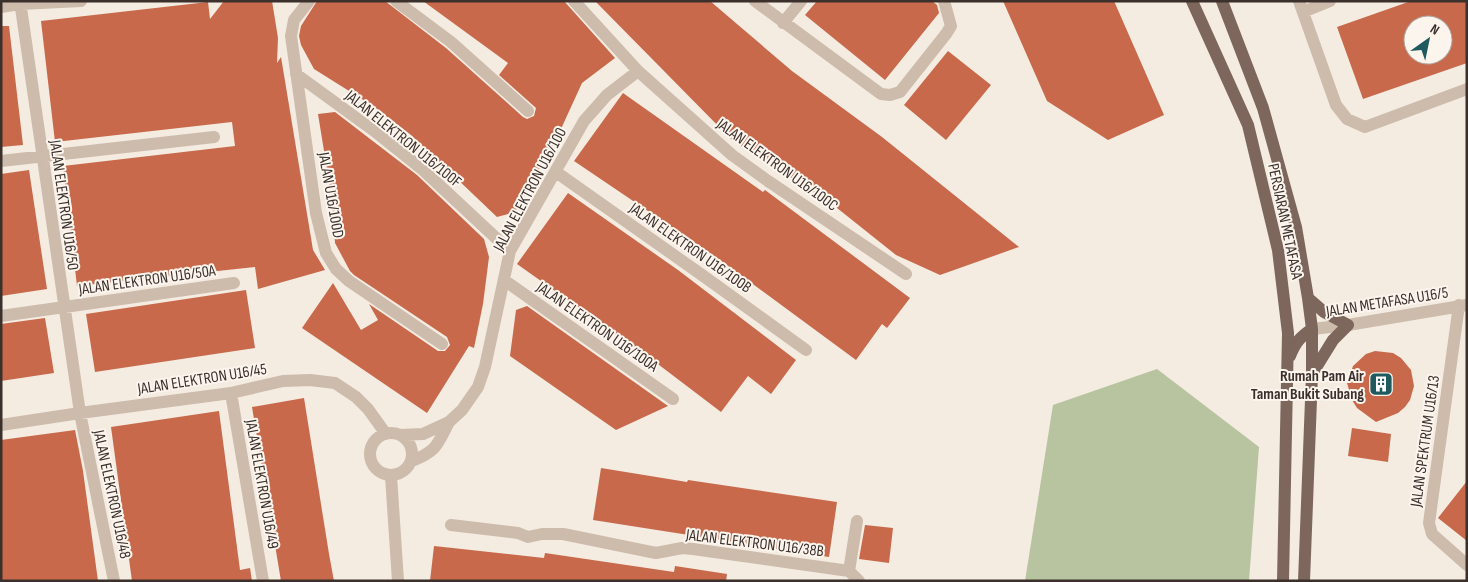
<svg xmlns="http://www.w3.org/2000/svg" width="1468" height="582" font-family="'Sofia Sans Condensed',sans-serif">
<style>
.green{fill:#b8c4a0}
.building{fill:#c8694b;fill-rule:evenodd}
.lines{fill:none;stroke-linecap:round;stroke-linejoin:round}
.minor{stroke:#cdbbac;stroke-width:12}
.major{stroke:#7d675c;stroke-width:12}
.labels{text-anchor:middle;stroke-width:4;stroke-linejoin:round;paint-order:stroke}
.street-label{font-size:16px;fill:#3b302b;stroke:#fbf5ee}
.poi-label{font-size:16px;font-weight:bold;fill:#3b302b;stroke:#fbf5ee;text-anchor:end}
</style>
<rect width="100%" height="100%" fill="#f4ebe1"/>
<path class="green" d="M1157,369L1259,447L1249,581H1025L1053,405Z"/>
<path class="building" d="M224,1H272L278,38L277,63L281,57L313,250L325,270L258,289L255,267L77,286L63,166L235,146L232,122L55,142L41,21L208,2L210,19Z
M317,1H385L446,48L523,117L527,119L534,116L536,108L499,75L508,63L423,1H564L615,58L582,83L555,142L515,212L497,217L411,135L373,106L314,69L301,45L299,36L301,26Z
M595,1H710L792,71L882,137L1019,247L940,275L896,255L832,204L732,140Z
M817,1H932L937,5L939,13L885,80L805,15Z
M1003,1H1114L1164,115L1108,140L1047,101Z
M1411,1H1467V63L1363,99L1337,27ZM1413,25H1443V55H1413Z
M1,26H9L23,145L1,147Z
M948,51L991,85L946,140L904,105Z
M623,93L763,192L765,190L910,298L887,328L882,324L856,360L716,257L574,161Z
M335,112L417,175L484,239L489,257L483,304L474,348L469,346L427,413L302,328L333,283L361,330L378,320L369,304L438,351H445L450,345L447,337L354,275L350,271L335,243L332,200L318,114Z
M29,170L47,289L1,296V174Z
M568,193L678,270L796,360L771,394L748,376L721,412L621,336L620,337L517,264Z
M246,290L255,348L95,372L86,314Z
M527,306L668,406L616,430L510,356L516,310Z
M45,318L54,373L1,381V324Z
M1375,351L1393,353L1401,358L1411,370L1414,386L1410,400L1405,407L1398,413L1376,422L1357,408L1352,400L1347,383L1353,366L1366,354Z
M304,398L329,554L334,581H281L252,407Z
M219,411L240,570L250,568L252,581H132L111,427Z
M1352,428L1391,434L1388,462L1348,456Z
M75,430L83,471L98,581H1V440Z
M601,468L687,482L688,480L837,502L829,557L593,520Z
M1467,481V541L1438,518Z
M865,525L893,528L889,563L859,559Z
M434,546L544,558L545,553L674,572L675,566L727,574L726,581H430Z"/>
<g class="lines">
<path class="minor" d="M20,1L80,413L114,581
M309,1L294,20L291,36L316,213L326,253L336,269L349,281L442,344
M396,1L451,42L528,111
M574,1L638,71L732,155L768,181L906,274
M755,1L881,94L890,95L900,92L946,34L951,26L944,1
M1299,1L1336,105L1347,119L1365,127L1467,89
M1,7L20,4L81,1
M1303,12L1330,1
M783,23L801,1
M296,74L377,133L422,169L510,251
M1,161L214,137
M556,172L702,275L806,350
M504,280L673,399
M1459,305L1429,523L1432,534L1467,565
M1,316L234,283
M1312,329L1348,325L1467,305
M231,393L263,581
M1,425L80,413L231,393L283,381L310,380L335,383L356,397L368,409L386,434
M370 454a21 21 0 1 1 42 0a21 21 0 1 1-42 0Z
M400,435L423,434L449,422L462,410L478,387L485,367L510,251L584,121L607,95L638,71
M412,461C437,451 437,445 449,422
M391,476L398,581
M451,525L518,533L528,537L542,534H563L656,553L682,548L693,549L849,571
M849,571L857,521
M849,571L859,581"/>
<path class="major" d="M1192,1L1248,125L1278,250L1288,333L1283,581
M1222,1L1263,108L1296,227L1308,298L1312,329V374L1304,581
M1308,298L1324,312L1348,325L1333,340L1312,374
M1290,356C1295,343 1300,337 1312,329"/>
</g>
<defs>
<g id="building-square" transform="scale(1.25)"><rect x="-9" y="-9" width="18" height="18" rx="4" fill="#1f5a5e" stroke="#fbf5ee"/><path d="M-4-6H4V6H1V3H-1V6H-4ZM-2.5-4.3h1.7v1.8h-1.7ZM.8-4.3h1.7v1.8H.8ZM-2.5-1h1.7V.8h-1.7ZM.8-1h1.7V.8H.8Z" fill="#fff"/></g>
</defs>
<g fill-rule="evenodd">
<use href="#building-square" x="1381" y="384"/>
</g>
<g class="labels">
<g class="street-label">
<text transform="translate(404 138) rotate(39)" y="6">JALAN ELEKTRON U16/100F</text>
<text transform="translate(778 164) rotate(36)" y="6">JALAN ELEKTRON U16/100C</text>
<text transform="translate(529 189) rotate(-62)" y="6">JALAN ELEKTRON U16/100</text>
<text transform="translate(332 195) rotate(80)" y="6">JALAN U16/100D</text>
<text transform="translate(65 205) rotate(82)" y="6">JALAN ELEKTRON U16/50</text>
<text transform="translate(1286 221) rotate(78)" y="6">PERSIARAN METAFASA</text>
<text transform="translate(691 247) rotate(35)" y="6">JALAN ELEKTRON U16/100B</text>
<text transform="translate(147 279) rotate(-8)" y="6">JALAN ELEKTRON U16/50A</text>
<text transform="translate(1387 301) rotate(-9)" y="6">JALAN METAFASA U16/5</text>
<text transform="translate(598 326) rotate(35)" y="6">JALAN ELEKTRON U16/100A</text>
<text transform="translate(202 378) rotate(-9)" y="6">JALAN ELEKTRON U16/45</text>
<text transform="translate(1424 441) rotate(-82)" y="6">JALAN SPEKTRUM U16/13</text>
<text transform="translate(263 484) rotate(80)" y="6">JALAN ELEKTRON U16/49</text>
<text transform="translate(113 494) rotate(78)" y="6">JALAN ELEKTRON U16/48</text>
<text transform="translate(755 542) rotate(7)" y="6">JALAN ELEKTRON U16/38B</text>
</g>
<g class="poi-label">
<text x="1364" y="381">Rumah Pam Air<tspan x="1364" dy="18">Taman Bukit Subang</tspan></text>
</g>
</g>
<rect width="1468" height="582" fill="none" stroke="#3b302b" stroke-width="5"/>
<g transform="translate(1428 40) rotate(33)"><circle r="24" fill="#fbf5ee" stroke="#aea6a0"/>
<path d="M0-4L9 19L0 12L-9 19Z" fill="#1f5a5e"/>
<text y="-8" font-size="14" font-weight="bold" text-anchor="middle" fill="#3b302b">N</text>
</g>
</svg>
